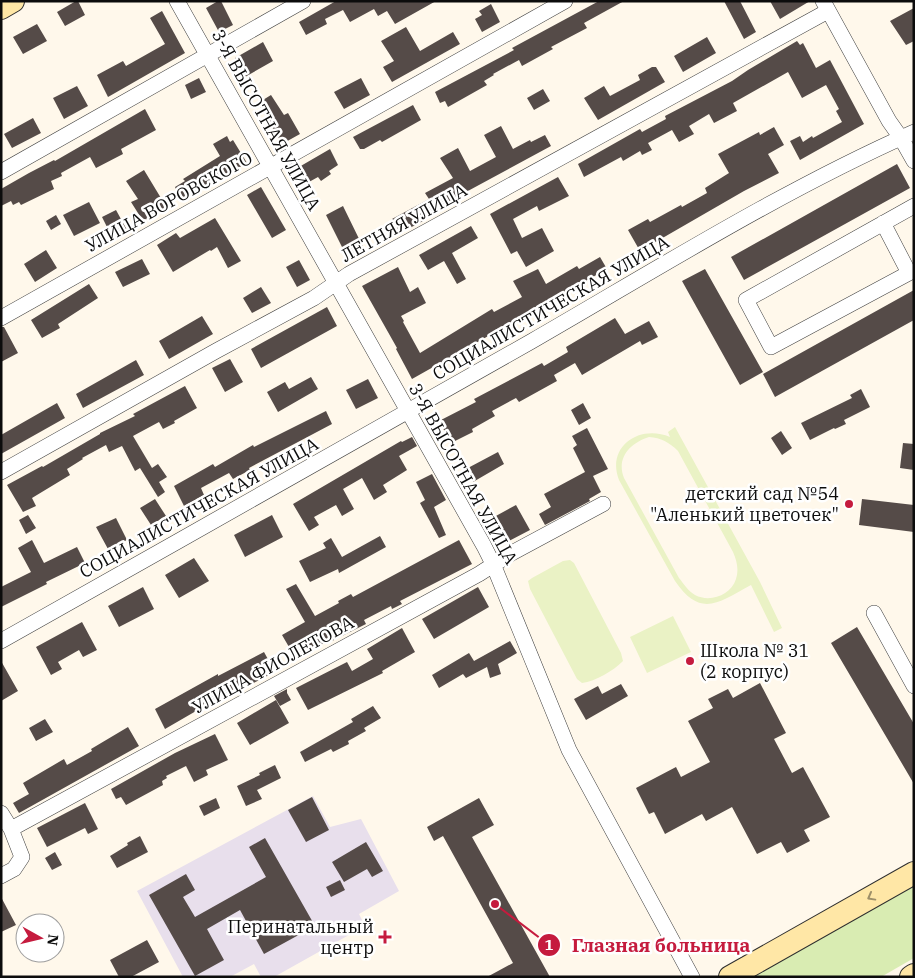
<svg xmlns="http://www.w3.org/2000/svg" width="915" height="978" font-family="'IBM Plex Serif',serif">
<style>
.industrial{fill:#e8dfec}
.green{fill:#d9ecb2}
.pitch{fill:#eaf2c5;fill-rule:evenodd}
.building{fill:#554b48}
.lines{fill:none;stroke-linecap:round;stroke-linejoin:round}
.minor-casing{stroke:#3f3f3f;stroke-width:16}
.secondary-casing{stroke:#2e2e2e;stroke-width:24}
.minor{stroke:#fff;stroke-width:15}
.secondary{stroke:#ffe7a6;stroke-width:22}
.oneway{stroke:#9e8f68}
.poi-dot{fill:#c51b3e;stroke:#fff;stroke-width:2}
.labels{text-anchor:middle;stroke-width:5;stroke-linejoin:round;paint-order:stroke}
.street-label{font-size:18px;fill:#0c0c0c;stroke:#fff}
.poi-label{font-size:18px;fill:#0c0c0c;stroke:#fff;text-anchor:end}
.leader{fill:none;stroke:#c51b3e;stroke-width:2}
.callout-dot{fill:#c51b3e;stroke:#fff;stroke-width:2}
.mark-label{font-size:15px;text-anchor:middle;font-weight:bold;fill:#fff}
.callout-label{font-size:19px;text-anchor:middle;font-weight:bold;fill:#c51b3e;stroke:#fff;stroke-width:5;stroke-linejoin:round;paint-order:stroke}
</style>
<rect width="100%" height="100%" fill="#fff8eb"/>
<path class="industrial" d="M313,796L330,827L361,819L399,891L359,914L365,926L274,977H261L254,964L230,977H183L137,891Z"/>
<path class="green" d="M914,884V958L881,977H741Z"/>
<path class="pitch" d="M675,427L760,582L782,628L774,632L751,585C719,602 701,619 675,581L619,480C606,447 639,424 670,437L668,432ZM649,437C661,438 669,442 678,451L733,552C737,561 739,570 736,579C731,595 710,603 695,595C688,591 684,584 679,578L624,478C616,458 630,443 649,437Z
M570,560L574,563L621,653L623,661C613,671 596,681 582,683L577,679L530,589L528,581L532,578L563,561Z
M673,616L691,652L647,673L630,637Z"/>
<path class="building" d="M76,1H78L85,15L65,26L57,12Z
M218,1H221L233,25L219,32L206,8Z
M336,1H436L395,24L387,11L378,16L374,9L350,22L343,10L325,19L327,24L306,35L299,22Z
M599,1H624L584,23L587,28L551,47L553,49L522,66L519,60L493,74L494,75L484,81L487,85L448,107L445,101L440,103L435,92L514,50L512,48Z
M724,1H740L756,32L744,39Z
M770,1H810L780,19Z
M491,4L500,22L482,32L475,19L482,15L479,11Z
M914,8V41L906,45L890,21Z
M162,11L185,53L108,97L97,75L123,61L126,66L165,44L150,18Z
M37,24L47,41L23,54L13,37Z
M406,27L420,51L453,32L460,44L392,82L383,67L394,61L381,41Z
M707,37L716,53L683,72L674,56Z
M797,41L800,45L803,43L816,68L830,60L864,124L800,160L790,141L800,136L803,142L812,136L813,138L842,122L836,111L839,109L826,85L802,98L788,72L733,103L737,111L714,123L709,114L689,126L694,134L679,142L672,130L648,143L652,150L642,155L640,151L623,161L621,157L584,177L578,164L640,129L642,132L666,119L665,116L732,81L748,70Z
M263,42L273,61L245,77L235,58Z
M652,67H656L665,82L598,120L584,98L604,86L610,96L640,80L638,75Z
M199,78L206,92L191,99L185,85Z
M361,78L370,95L344,109L334,92Z
M77,86L88,106L64,119L53,98Z
M543,89L550,101L534,110L527,98Z
M271,95L284,115L288,113L300,134L282,144L258,103Z
M413,105L421,120L382,142L380,140L364,149H360L353,137Z
M145,109L156,130L121,149L123,154L96,168L90,157L61,173L62,176L51,181L54,189L21,205L19,202L13,205L11,201L1,206V189L29,173L54,160L55,161Z
M33,118L41,133L12,148L4,134Z
M501,126L513,149L530,140L531,142L545,135L551,146L466,192L467,194L426,216L427,219L400,233L392,219L429,199L425,193L453,178L440,158L458,148L470,171L496,157L484,135Z
M774,127L784,145L768,154L779,173L744,191L640,251L628,230L648,219L650,222L681,205L682,207L707,193L705,188L729,173L718,154L759,132L760,135Z
M227,136L230,142L233,140L247,163L181,200L175,187L185,181L183,179L220,156L213,144Z
M330,149L338,165L329,171L331,174L321,181L318,177L309,182L299,167Z
M897,164L910,188L744,280L731,257Z
M144,170L167,208L143,221L131,202L138,199L126,181Z
M558,177L569,196L539,211L537,206L513,219L522,238L542,228L554,251L526,267L517,251L511,254L490,214Z
M261,187L286,230L272,238L247,195Z
M89,202L100,223L74,236L63,215Z
M343,206L364,249L347,257L326,215Z
M116,210L127,230L112,237L102,217Z
M56,215L61,224L51,230L46,221Z
M215,218L241,261L228,268L217,247L211,251L210,250L173,272L157,245L176,233L180,238Z
M471,226L478,238L452,253L466,279L457,284L444,261L428,270L419,255Z
M46,250L57,268L35,282L24,264Z
M600,257L607,269L412,379L396,349L397,348L362,286L398,267L410,292L418,287L426,303L401,316L404,321L403,322L420,353L492,309L494,312L522,297L513,281L538,269L546,284L577,266L579,269Z
M142,259L150,274L123,287L115,272Z
M299,260L310,280L297,287L286,267Z
M705,269L763,372L740,385L682,281Z
M89,284L98,298L58,324L60,328L42,338L31,320Z
M261,287L271,303L252,313L243,298Z
M914,290V320L775,397L763,374Z
M327,307L337,326L261,368L251,349Z
M202,316L213,334L169,359L159,341Z
M615,318L625,334L649,321L658,337L642,345L640,341L582,375L575,363L554,375L557,381L519,402L516,398L492,411L495,416L472,429L473,432L451,443L439,421L476,402L474,399L542,363L544,366L568,352L566,347Z
M1,327H4L18,353L1,362Z
M230,359L243,382L225,392L212,368Z
M136,360L144,375L83,408L76,394Z
M311,377L318,389L278,412L267,392L285,382L289,389Z
M368,379L378,398L356,409L346,390Z
M185,386L197,408L174,421L175,423L163,429L159,422L133,436L152,468L158,464L167,477L159,482L165,492L158,497L140,468L135,471L122,446L109,452L106,445L82,458L83,459L67,469L70,475L32,498L36,506L23,512L7,485L42,466L43,467L100,434V433L135,416L133,414Z
M861,389L870,407L844,420L846,424L835,429L834,428L810,440L801,423L852,398L850,395Z
M57,403L65,418L1,454V435Z
M583,403L591,418L579,425L571,410Z
M326,411L332,424L249,468L250,470L233,479L229,473L201,488L204,495L184,506L174,486L213,464L215,467L253,445L254,447Z
M587,428L608,469L593,476L601,492L589,499L590,501L545,525L539,514L551,507L544,494L585,472L573,448L577,445L572,436Z
M781,431L792,448L782,455L771,438Z
M412,437L417,446L399,456L407,470L383,485L387,492L374,500L362,478L343,489L354,509L342,516L336,505L314,517L319,525L309,531L293,504L401,441L402,442Z
M903,443L914,444V470L900,468Z
M498,452L504,464L473,482L466,469Z
M432,474L446,500L434,507L446,535L439,538L420,503L425,500L416,482Z
M155,499L166,516L151,525L140,508Z
M862,499L914,505V532L859,525Z
M516,505L530,530L507,542L494,517Z
M28,515L36,528L26,534L19,520Z
M272,515L283,537L245,557L234,535Z
M116,518L127,540L108,549L96,527Z
M380,536L386,547L339,573L338,569L310,582L299,561L326,548L323,543L331,538L342,557Z
M32,540L44,563L77,547L85,563L46,582L47,584L1,607V587L31,572L18,548Z
M459,540L472,564L400,601L402,604L392,609L391,606L364,620L366,624L332,641L331,639L296,659L282,635L305,622L286,589L296,584L315,616L339,603L338,601L351,594L353,597Z
M194,558L209,581L179,598L165,575Z
M143,587L154,609L119,627L108,606Z
M478,587L489,607L434,639L422,619Z
M82,622L97,650L83,657L79,650L58,662L62,669L51,675L36,647Z
M857,627L914,724V784L831,643Z
M402,628L415,652L382,671L383,673L308,710L296,688L347,662L352,671L373,659L367,649Z
M510,641L517,653L498,664L501,674L490,678L487,667L466,678L463,674L439,688L432,675L469,653L474,661Z
M264,652L275,672L236,692L234,689L165,729L155,709L218,674V676Z
M1,661L18,691L1,701Z
M760,683L786,733L774,739L792,773L803,767L830,817L804,830L810,841L787,853L781,842L757,854L732,807L706,821L702,814L665,834L654,812L649,814L636,788L676,767L681,777L710,762L688,721L713,708L708,699L728,689L733,698Z
M621,684L628,696L586,720L574,699L598,686L602,694Z
M287,689V693L291,700L280,706L274,696Z
M276,700L289,723L250,745L237,723Z
M373,706L381,718L364,728L366,731L348,741L349,744L333,752L331,749L305,762L300,752L353,722L351,719Z
M45,719L53,732L36,741L29,728Z
M128,727L139,746L19,813L13,803L29,794L23,783L64,759L67,765L92,751L91,749Z
M215,734L228,760L206,770L208,775L194,782L186,766L166,776L167,778L162,781L163,785L126,805L121,797L116,799L111,789L175,753Z
M275,765L281,778L257,790L262,799L246,806L237,786L260,775L259,773Z
M312,797L329,830L306,842L288,810Z
M216,798L220,808L204,816L199,806Z
M479,798L494,825L472,837L550,977H487L513,963L443,836L434,841L427,827Z
M85,803L98,829L88,834L85,828L47,847L37,828Z
M140,836L148,852L117,868L110,856L128,845L127,843Z
M265,838L315,926L264,954L240,910L207,929L224,960L195,976L149,895L186,874L195,890L183,897L195,917L266,877L249,847Z
M366,842L383,871L372,877L367,869L344,882L332,862Z
M55,852L62,865L52,870L45,858Z
M340,880L345,890L331,897L326,887Z
M1,897L16,925L1,932Z
M147,940L159,962L131,977H119L110,960Z"/>
<g class="lines">
<g class="minor-casing">
<path id="minor" d="M177,1L484,546L493,564L569,750L692,977
M823,1L889,121L901,138L914,161
M1,172L303,1
M883,223L909,273L771,347L746,300L914,206
M1,318L565,1
M1,472L216,351L314,298L349,274L828,11
M874,613L914,686
M1,641C178,541 355,442 532,341C657,269 781,191 914,132
M1,813L11,829L22,857L14,869L1,876
M11,829L479,574L510,554L603,504"/>
</g>
<g class="secondary-casing">
<path id="secondary" d="M1,8L13,1
M730,977L914,873
M911,977L914,975"/>
</g>
<use href="#minor" class="minor"/>
<use href="#secondary" class="secondary"/>
</g>
<defs><path id="oneway-chevron" d="M-2-3.5L2.5 0L-2 3.5" fill="none" stroke-width="1.6" stroke-linecap="round" stroke-linejoin="round" transform="scale(1.25)"/></defs>
<use class="oneway" href="#oneway-chevron" transform="translate(871 897) rotate(151)"/>
<g class="poi-dot">
<circle cx="849" cy="504" r="5"/>
<circle cx="690" cy="661" r="5"/>
<path d="M382.5 929.5h5v5h5v5h-5v5h-5v-5h-5v-5h5z"/>
</g>
<g class="labels">
<g class="street-label">
<text transform="translate(266 120) rotate(61)" y="6">3-Я ВЫСОТНАЯ УЛИЦА</text>
<text transform="translate(169 202) rotate(-29)" y="6">УЛИЦА ВОРОВСКОГО</text>
<text transform="translate(404 223) rotate(-29)" y="6">ЛЕТНЯЯ УЛИЦА</text>
<text transform="translate(551 308) rotate(-30)" y="6">СОЦИАЛИСТИЧЕСКАЯ УЛИЦА</text>
<text transform="translate(463 474) rotate(61)" y="6">3-Я ВЫСОТНАЯ УЛИЦА</text>
<text transform="translate(199 508) rotate(-29)" y="6">СОЦИАЛИСТИЧЕСКАЯ УЛИЦА</text>
<text transform="translate(273 665) rotate(-29)" y="6">УЛИЦА ФИОЛЕТОВА</text>
</g>
<g class="poi-label">
<text x="839" y="500">детский сад №54<tspan x="839" dy="21">"Аленький цветочек"</tspan></text>
<text x="700" y="657" text-anchor="start">Школа № 31<tspan x="700" dy="21">(2 корпус)</tspan></text>
<text x="374" y="933">Перинатальный<tspan x="374" dy="21">центр</tspan></text>
</g>
</g>
<path class="leader" d="M495 904L549 945"/>
<g class="callout-dot">
<circle cx="495" cy="904" r="5"/>
<circle cx="549" cy="945" r="12"/>
</g>
<g class="mark-label">
<text x="549" y="950">1</text>
</g>
<g class="callout-label">
<text x="661" y="952">Глазная больница</text>
</g>
<rect width="915" height="978" fill="none" stroke="#0c0c0c" stroke-width="5"/>
<g transform="translate(40 938) rotate(98)"><circle r="24" fill="#ffffff" stroke="#9e9e9e"/>
<path d="M0-4L9 19L0 12L-9 19Z" fill="#c51b3e"/>
<text y="-8" font-size="14" font-weight="bold" text-anchor="middle" fill="#0c0c0c">N</text>
</g>
</svg>
